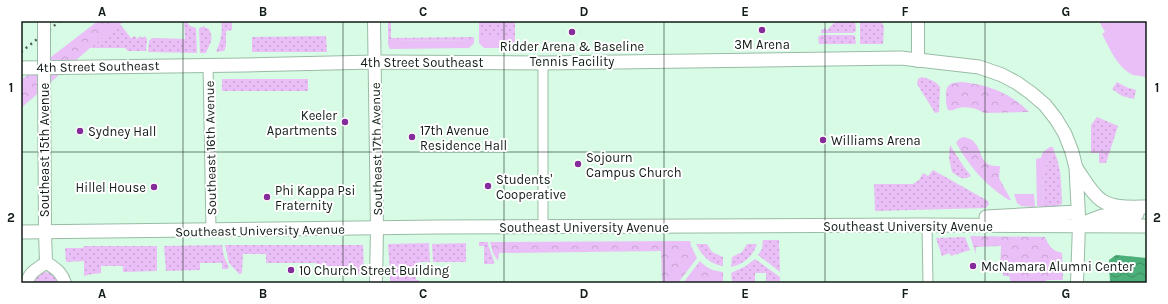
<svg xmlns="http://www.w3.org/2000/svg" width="1168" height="304" font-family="Karla,sans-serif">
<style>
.grass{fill:url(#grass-dots)}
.forest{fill:url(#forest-crowns)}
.garden{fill:#eabef6}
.water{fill:url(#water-waves)}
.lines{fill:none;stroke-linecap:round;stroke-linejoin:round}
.minor-casing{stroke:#9abca6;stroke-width:11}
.tertiary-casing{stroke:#9abca6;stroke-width:14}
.secondary-casing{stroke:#9abca6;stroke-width:15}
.minor{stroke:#fff;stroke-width:9}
.tertiary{stroke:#fff;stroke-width:12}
.secondary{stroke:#fff;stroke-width:13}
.rail{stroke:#4e6155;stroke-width:2.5;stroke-dasharray:2 4;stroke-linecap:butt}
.tertiary-bridge-casing{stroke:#9abca6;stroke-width:14;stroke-linecap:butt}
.tertiary-bridge{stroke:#fff;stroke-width:12}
.grid{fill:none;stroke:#111d16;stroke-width:1;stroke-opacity:0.55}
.poi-dot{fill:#842d9a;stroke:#fff;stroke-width:1.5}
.labels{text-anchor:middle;stroke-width:4;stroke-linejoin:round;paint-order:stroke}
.poi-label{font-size:13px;fill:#111d16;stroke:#fff;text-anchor:start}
.street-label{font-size:13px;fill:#111d16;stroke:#fff}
.neatline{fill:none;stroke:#111d16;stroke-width:1.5}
.grid-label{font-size:13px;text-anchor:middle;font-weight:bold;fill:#111d16}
</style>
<defs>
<pattern id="grass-dots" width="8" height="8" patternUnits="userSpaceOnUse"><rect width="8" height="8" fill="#eabef6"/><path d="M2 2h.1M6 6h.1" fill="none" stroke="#c8a3d2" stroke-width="1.8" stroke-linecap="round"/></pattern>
<pattern id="forest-crowns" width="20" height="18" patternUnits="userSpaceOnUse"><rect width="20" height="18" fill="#eabef6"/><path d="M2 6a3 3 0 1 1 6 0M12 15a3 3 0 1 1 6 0" fill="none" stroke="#c8a3d2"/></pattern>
<pattern id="water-waves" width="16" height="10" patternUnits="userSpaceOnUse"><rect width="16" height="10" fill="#4caf79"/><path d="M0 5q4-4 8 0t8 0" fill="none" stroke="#3e8e62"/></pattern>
</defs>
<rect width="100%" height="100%" fill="#d7fbe4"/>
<path class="grass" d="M184,21H186L190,26L196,28L197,53L148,52L149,41L152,38L185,39Z
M221,21H232V30L226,31V46L224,51L216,52C221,41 223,33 221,21Z
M388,21H391V38L474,37V40L388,41Z
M479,21H515V37H479Z
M836,21H855L856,31L853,33H821V31L825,28L827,30Z
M860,21H881L884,27L883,44H860Z
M120,24L131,38L135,36L137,39L140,36L142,38L145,36L147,39L146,51H128L125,48H90Z
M205,26V28H208C215,39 210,43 206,53H200L199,28Z
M821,35H854L855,36L856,43L854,44H819L818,37Z
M326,36L327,52H252V37Z
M922,77C929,79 936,81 940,87L939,112L935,113L917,84L918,79Z
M222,79H308V91H222Z
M1117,82L1126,87L1136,90L1134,99L1122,96L1112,89Z
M1097,117L1118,126L1106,163H1099V153H1091V125Z
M950,145L964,167L971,176C963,181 959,177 952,172L949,158Z
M1054,151C1062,168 1061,186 1062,204L1058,206L1043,207L1042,173Z
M933,170L988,201L989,204L986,208L875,211L874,184H913L919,180L923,173L928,176Z
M965,237L970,250L951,256L950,253L942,256L936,238Z
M763,240H779L780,272L758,255L762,249Z
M479,242H488C488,250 494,256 494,264H484V246H479Z
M429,243L430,262H419L417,263L416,280H419V283H390V272L388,244Z
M466,243V262H433L432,244Z
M696,244H707L712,252L723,257V266C710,264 702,256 696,244Z
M747,244H757C753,256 744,264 731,267L732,257L742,252Z
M222,245L224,257L229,267L227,269H222V263H200V270L166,271L164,246Z
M225,245H363L364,274C356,275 346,276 340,271V267H331V266H326V268H318L317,263H266V254H243L242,273L239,274L229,263Z
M84,246H157V271L123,272V266H101V273L92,274L84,276V261L66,262L65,248H83Z
M755,259L780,277V281H766V273H755V282H732L731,273L746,266Z
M43,272C51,272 56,276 59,283H31L32,279Z"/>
<path class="forest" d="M98,21H124L90,48L21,108V80Z
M960,82C986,84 1011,93 1029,112L984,113C977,108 967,106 958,108C953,110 952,111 948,110C946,106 946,101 946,97C946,85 949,83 960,82Z
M963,137C988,141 973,168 1000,166L999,178L1011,200H1009C984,184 971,168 956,143L959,139Z
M970,236L1045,237C1049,246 1052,251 1062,253L1063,280H1047L1043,283H1011L1009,276H1003V270H1000L1001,246L976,247V254Z
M690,241L691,246L697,258L678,283H662L661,251L499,253L498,261L493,253L490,242Z
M700,261C706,268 713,271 723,272V283H683Z"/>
<path class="garden" d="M1099,21H1147V156H1146V77C1142,76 1137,76 1133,75C1117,67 1110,49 1102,34L1105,32Z
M479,37H515V43L511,48H484L479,43Z
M474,40V43L469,48L390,49L388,45V41Z
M1050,147H1053L1054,151L1042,173L1043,207L1037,206L1036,159L1041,158C1042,152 1045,150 1050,147Z
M1014,194H1034L1035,207L1021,206L1017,203Z"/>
<path class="water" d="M1116,255L1147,258V283H1110L1109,260Z"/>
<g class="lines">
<g class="minor-casing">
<path id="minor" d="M543,63V227
M208,65L211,230
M927,226L928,283"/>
</g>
<g class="tertiary-casing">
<path id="tertiary" d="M374,21L377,229L376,283
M918,61V21
M46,262C55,269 61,271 65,283
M27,283C30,270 38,270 46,262L45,232L44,68
M1077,283L1079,225"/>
</g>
<g class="secondary-casing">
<path id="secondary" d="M21,68L245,65L375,62L543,63L901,58L979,67L1002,75L1017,83L1031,93L1045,105L1056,119L1065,134L1072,152L1076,168L1079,225
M1076,168C1084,179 1091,193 1101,200C1113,209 1133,207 1147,207
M986,217L1078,212
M1086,222L1102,216L1130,215L1137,214
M21,232L438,227L920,225L1147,226"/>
</g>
<use href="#minor" class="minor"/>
<use href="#tertiary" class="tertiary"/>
<use href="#secondary" class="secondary"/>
<path class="rail" d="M21,52L60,21"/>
<g class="tertiary-bridge-casing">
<path id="tertiary-bridge" d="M44,22V68"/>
</g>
<use href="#tertiary-bridge" class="tertiary-bridge"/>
</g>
<path class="grid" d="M183,21V283M343,21V283M504,21V283M664,21V283M825,21V283M985,21V283M21,152H1147"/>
<g class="poi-dot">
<circle cx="762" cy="30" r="4"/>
<circle cx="572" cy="32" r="4"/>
<circle cx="345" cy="122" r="4"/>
<circle cx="80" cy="131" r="4"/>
<circle cx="412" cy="137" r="4"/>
<circle cx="823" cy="140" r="4"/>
<circle cx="578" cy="164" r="4"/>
<circle cx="488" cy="186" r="4"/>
<circle cx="154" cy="187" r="4"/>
<circle cx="267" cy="197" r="4"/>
<circle cx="973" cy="266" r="4"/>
<circle cx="291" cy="270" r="4"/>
</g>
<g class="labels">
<g class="poi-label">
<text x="762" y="49" text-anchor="middle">3M Arena</text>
<text x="572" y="51" text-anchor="middle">Ridder Arena &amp; Baseline<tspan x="572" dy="15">Tennis Facility</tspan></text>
<text x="337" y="120" text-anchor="end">Keeler<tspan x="337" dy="15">Apartments</tspan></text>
<text x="420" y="135">17th Avenue<tspan x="420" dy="15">Residence Hall</tspan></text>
<text x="88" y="136">Sydney Hall</text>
<text x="831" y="145">Williams Arena</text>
<text x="586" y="162">Sojourn<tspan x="586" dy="15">Campus Church</tspan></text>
<text x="496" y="184">Students'<tspan x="496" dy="15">Cooperative</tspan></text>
<text x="146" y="192" text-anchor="end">Hillel House</text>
<text x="275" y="195">Phi Kappa Psi<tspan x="275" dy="15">Fraternity</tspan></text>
<text x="981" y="271">McNamara Alumni Center</text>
<text x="299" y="275">10 Church Street Building</text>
</g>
<g class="street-label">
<text x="422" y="67">4th Street Southeast</text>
<text transform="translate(98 66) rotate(-1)" y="5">4th Street Southeast</text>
<text transform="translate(210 148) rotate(-91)" y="5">Southeast 16th Avenue</text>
<text transform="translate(376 149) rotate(-91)" y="5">Southeast 17th Avenue</text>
<text transform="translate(44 150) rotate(-90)" y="5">Southeast 15th Avenue</text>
<text x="908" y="231">Southeast University Avenue</text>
<text x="584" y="232">Southeast University Avenue</text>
<text transform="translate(260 230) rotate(-1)" y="5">Southeast University Avenue</text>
</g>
</g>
<rect width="1168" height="304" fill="none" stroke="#ffffff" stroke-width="44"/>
<rect x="22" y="22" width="1124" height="260" class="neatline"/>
<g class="grid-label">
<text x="102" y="16">A</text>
<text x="263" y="16">B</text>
<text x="423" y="16">C</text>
<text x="584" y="16">D</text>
<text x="745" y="16">E</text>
<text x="905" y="16">F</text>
<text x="1066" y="16">G</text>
<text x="11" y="92">1</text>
<text x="1157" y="92">1</text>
<text x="11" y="222">2</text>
<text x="1157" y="222">2</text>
<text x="102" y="298">A</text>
<text x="263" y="298">B</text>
<text x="423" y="298">C</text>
<text x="584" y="298">D</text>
<text x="745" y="298">E</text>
<text x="905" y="298">F</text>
<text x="1066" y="298">G</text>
</g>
</svg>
